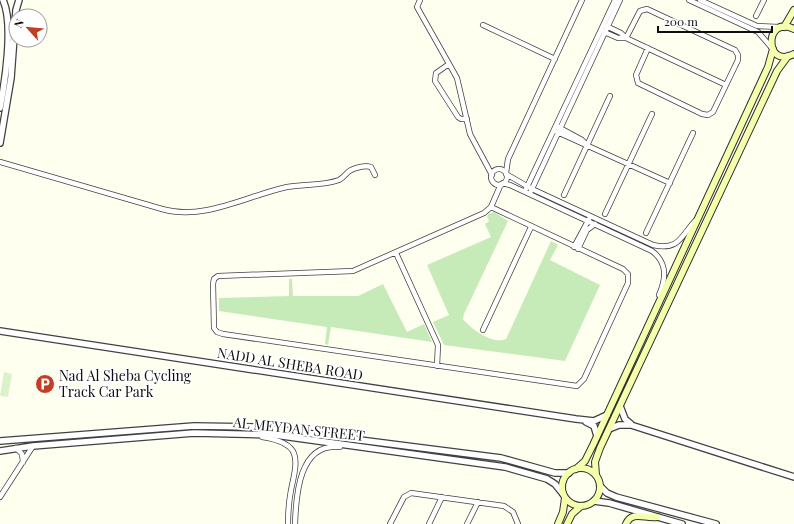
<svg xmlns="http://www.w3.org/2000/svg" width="794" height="524" font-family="'Playfair Display',serif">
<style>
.green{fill:#c7ebb8}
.pitch{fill:#dbf1ca}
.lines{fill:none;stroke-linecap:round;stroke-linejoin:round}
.minor-casing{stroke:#414141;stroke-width:6}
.tertiary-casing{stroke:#414141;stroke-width:8}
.secondary-casing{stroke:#303030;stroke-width:8}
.minor{stroke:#fff;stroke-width:4.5}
.tertiary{stroke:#fff;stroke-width:5.5}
.secondary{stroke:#f6ffab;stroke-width:6}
.labels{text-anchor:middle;stroke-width:4;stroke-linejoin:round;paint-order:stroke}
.street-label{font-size:14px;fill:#0e0e0e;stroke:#fff}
.poi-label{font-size:14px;fill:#0e0e0e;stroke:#fff;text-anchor:start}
</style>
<rect width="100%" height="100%" fill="#fffff0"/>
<path class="green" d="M494,212L508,221L464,314L463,319C471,329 493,345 506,339L551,241L558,245L550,260L600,285L565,361L444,345L433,322L449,315L427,265L491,237L485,224L489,221L487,217L488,214Z
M289,279H292L293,296H358L383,284L407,332L424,324L432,342L331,327L328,345L325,344L327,327L219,311V298L289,296Z"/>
<path class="pitch" d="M4,372L12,374L8,397L0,396Z"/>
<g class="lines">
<g class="minor-casing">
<path id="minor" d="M420,0L417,7L457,78L470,134L492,175
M689,0L758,32L771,47
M700,0L757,26L779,27
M756,16L764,0
M483,25L555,59
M606,26L621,33L626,38L726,85
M602,31L618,38H626
M626,38L640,11L647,9L735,50L738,55V60L713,112L708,115L702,114L638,83L636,75L648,48
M449,64L436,73L435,81L458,117L461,119H467
M558,127L582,140L587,145
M555,131L670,183
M0,162L162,209C204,221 246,196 287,187C303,184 323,186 339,180C343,178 345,175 348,172C353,168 365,165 371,167L375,175
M491 177a8 8 0 1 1 16 0a8 8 0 1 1-16 0Z
M506,173L508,159L582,0
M506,174L532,189L653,245C679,251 681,236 695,221
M503,183L510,185L652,251C668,263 666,279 659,295
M526,189L615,0
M531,191L620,0
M564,195L610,96
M491,207L623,269L628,274V283L584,379L577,386L223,334L217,332L214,328L213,284L214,279L218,276L353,271L484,213Z
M491,207L501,184
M605,214L652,114
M646,233L693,133
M574,247L589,219
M578,249L587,230L595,224
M396,253L438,345L437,366
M483,330L531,227
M262,437C302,443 298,458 291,490C289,501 288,513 288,524
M16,448L22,454L23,462
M0,497L33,446
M295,524C296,495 299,442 340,447
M390,524L404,497L411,493L504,506L513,512L518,524
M429,524L442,497
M467,524L478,502"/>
</g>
<g class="tertiary-casing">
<path id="tertiary" d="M0,108C5,82 14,24 3,0
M0,143L11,78L16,10L19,0
M0,331L576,419L594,421L607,415
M620,406L625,419L631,424
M586,422L594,426L597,436
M609,429L619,425H631L794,477
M0,441L194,426L258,427L501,458L555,473H569
M0,451L33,446L194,433L275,435L505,467L547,479L555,484L563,494
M600,486L607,493L616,497L716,524
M594,501L609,503L682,524"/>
</g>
<g class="secondary-casing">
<path id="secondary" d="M784,27L794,10
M794,29C764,14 764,70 794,54
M562 487a19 19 0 1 1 38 0a19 19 0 1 1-38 0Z
M576,469L585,461L593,445L768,67L773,49
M596,475L595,462L600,448L777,71L788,56
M558,524L563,512L565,498
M567,524L572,514L581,506
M626,524C632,510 645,519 657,517"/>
</g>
<use href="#minor" class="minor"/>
<use href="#tertiary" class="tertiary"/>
<use href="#secondary" class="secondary"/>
</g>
<defs>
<g id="parking-disc" transform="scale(1)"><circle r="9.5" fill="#c23e23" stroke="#fff"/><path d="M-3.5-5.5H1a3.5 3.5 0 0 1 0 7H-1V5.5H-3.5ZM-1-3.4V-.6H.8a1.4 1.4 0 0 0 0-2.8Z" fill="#fff"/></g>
</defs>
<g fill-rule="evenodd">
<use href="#parking-disc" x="45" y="384"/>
</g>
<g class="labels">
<g class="street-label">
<text transform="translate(290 364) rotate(9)" y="5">NADD AL SHEBA ROAD</text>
<text transform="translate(299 429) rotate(6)" y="5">AL MEYDAN STREET</text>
</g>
<g class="poi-label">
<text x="59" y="381">Nad Al Sheba Cycling<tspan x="59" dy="16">Track Car Park</tspan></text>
</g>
</g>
<g transform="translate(28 28) rotate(297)"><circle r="19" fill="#ffffff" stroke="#9f9f9f"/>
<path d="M0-3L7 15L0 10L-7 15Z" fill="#c23e23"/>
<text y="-6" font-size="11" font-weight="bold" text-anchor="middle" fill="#0e0e0e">N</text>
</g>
<path d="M658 26v6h114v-6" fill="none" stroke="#0e0e0e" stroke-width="2"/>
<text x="664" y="26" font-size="12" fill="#0e0e0e" stroke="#ffffff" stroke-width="3" paint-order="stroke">200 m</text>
</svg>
